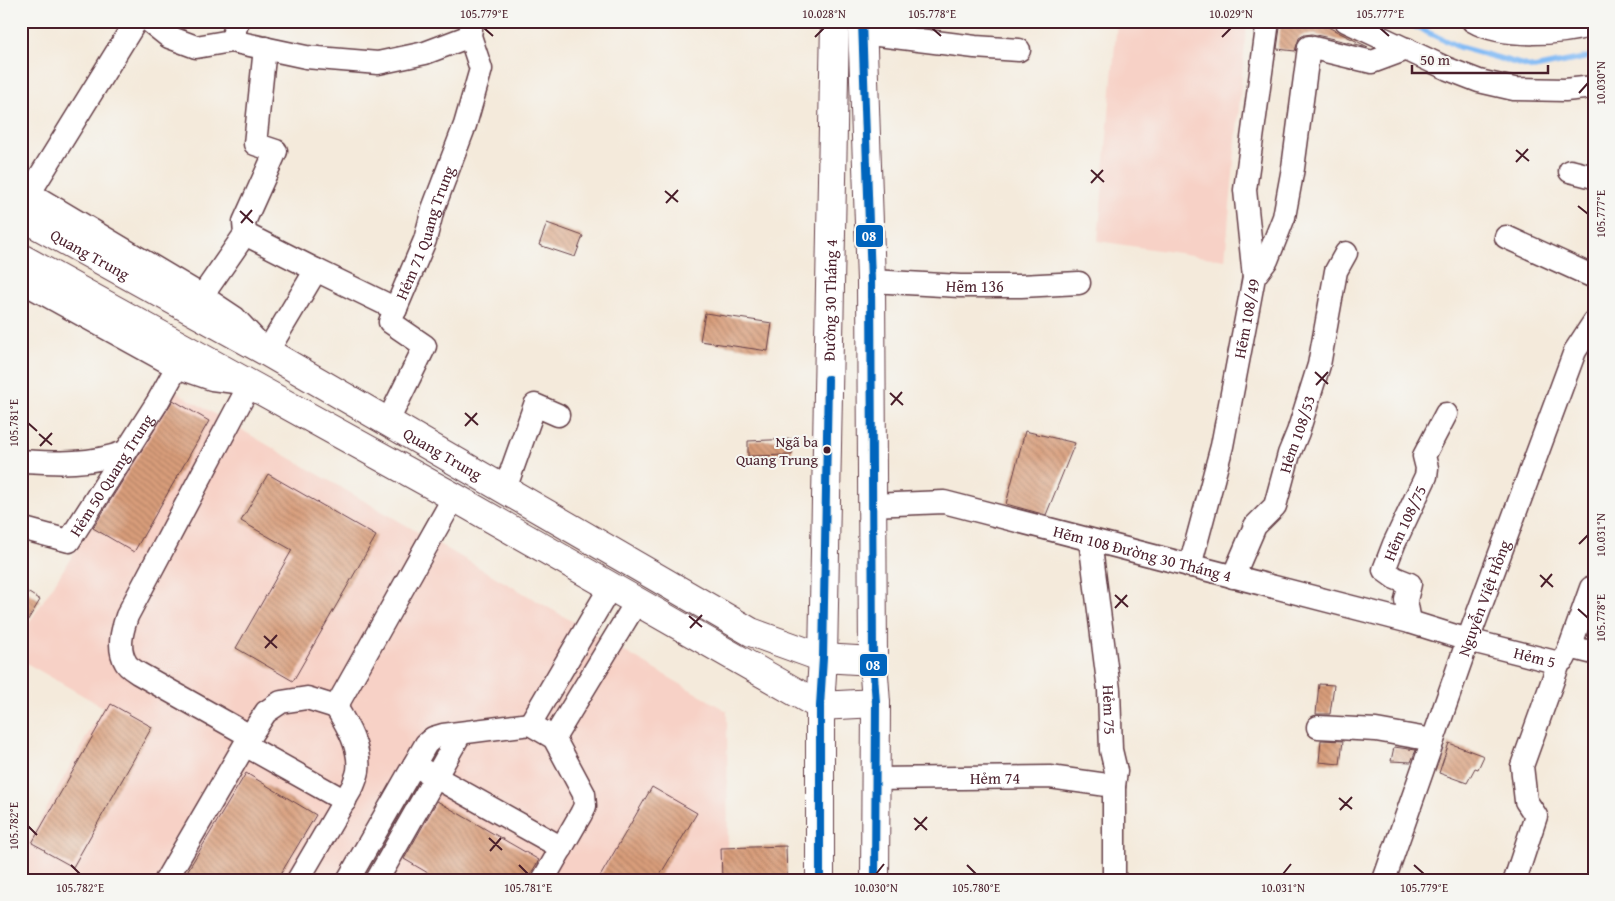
<svg xmlns="http://www.w3.org/2000/svg" width="1615" height="901" font-family="'Gentium Book Plus',serif">
<style>
.built{fill:#f7d1c6}
.lines{fill:none;stroke-linecap:round;stroke-linejoin:round}
.stream{stroke:#84bcf5;stroke-width:5.5}
.building{fill:url(#building-back-hatch)}
.minor-casing{stroke:#643d45;stroke-width:25}
.major-casing{stroke:#643d45;stroke-width:30}
.minor{stroke:#fff;stroke-width:22}
.major{stroke:#fff;stroke-width:28}
.bus-1-casing{stroke:#f6f6f2;stroke-width:11}
.bus-1{stroke:#0065bd;stroke-width:8}
.ticks{fill:none;stroke:#4a1f2b;stroke-width:2}
.bus-dot{fill:#4a1f2b;stroke:#f6f6f2;stroke-width:2}
.labels{text-anchor:middle;stroke-width:4;stroke-linejoin:round;paint-order:stroke}
.bus-label{font-size:15px;fill:#4a1f2b;stroke:#f6f6f2;text-anchor:end}
.street-label{font-size:16px;fill:#4a1f2b;stroke:#f6f6f2}
.line-badge{stroke:#f6f6f2;stroke-width:2}
.badge-label{font-size:14px;text-anchor:middle;font-weight:bold;fill:#fff}
.neatline{fill:none;stroke:#4a1f2b;stroke-width:2}
.ticks-label{font-size:12px;text-anchor:middle;fill:#4a1f2b}
</style>
<defs>
<pattern id="building-back-hatch" width="6" height="6" patternUnits="userSpaceOnUse" patternTransform="scale(1.25)"><rect width="6" height="6" fill="#d89d7a"/><path d="M-1 5l2 2M0 0l6 6M5-1l2 2" fill="none" stroke="#b17f64"/></pattern>
</defs>
<rect width="100%" height="100%" fill="#f6f6f2"/>
<filter id="ink" filterUnits="userSpaceOnUse"><feTurbulence type="fractalNoise" baseFrequency=".02" numOctaves="2"/><feDisplacementMap in="SourceGraphic" scale="10" xChannelSelector="R" yChannelSelector="G"/><feConvolveMatrix kernelMatrix="1 2 1 2 8 2 1 2 1" color-interpolation-filters="sRGB"/></filter>
<filter id="wash" filterUnits="userSpaceOnUse"><feTurbulence type="fractalNoise" baseFrequency=".0096" numOctaves="4" result="noise"/><feDisplacementMap in="SourceGraphic" scale="20" xChannelSelector="R" yChannelSelector="G"/><feGaussianBlur stdDeviation="1.12" result="paint"/><feColorMatrix in="noise" values="0 0 0 0 0 0 0 0 0 0 0 0 0 0 0 0 0 1.4 0 .05"/><feComposite in="paint" operator="in"/></filter>
<g filter="url(#wash)">
<rect width="100%" height="100%" fill="#f4eadb"/>
<path class="built" d="M1117,21H1247L1225,260L1098,241Z
M171,389L727,711L728,880H21V846L25,848L103,707L21,660V635L91,527Z"/>
<g class="lines">
<path class="stream" d="M1403,21L1459,47L1534,68L1594,56"/>
</g>
<g id="blocks">
<path class="building" d="M1281,21H1316L1368,47L1312,34L1304,35L1299,38L1295,51L1277,49Z
M547,223L583,236L575,257L539,245Z
M705,313L772,323L768,351L700,341Z
M173,400L209,421L134,552L93,528Z
M1025,431L1075,443L1046,515L1006,504Z
M792,439V455L748,456V441Z
M268,474L376,536L293,681L236,648L292,550L241,521Z
M21,588L40,600L21,631Z
M1319,684L1334,685L1330,714H1316Z
M111,704L152,727L73,867L44,851L45,850L32,843Z
M1321,740L1343,741L1340,764L1319,762Z
M1449,743L1484,756L1478,769L1475,768L1467,783L1439,773Z
M1394,747L1416,750L1411,762L1391,761Z
M246,773L316,815L277,880H182Z
M652,787L697,813L657,880H598Z
M437,801L539,860L527,880H424L428,873L404,859Z
M786,846L787,880H722L721,848Z"/>
</g>
</g>
<g filter="url(#ink)">
<use href="#blocks" fill-opacity="0" stroke="#643d45" stroke-width="1"/>
<g class="lines">
<g class="minor-casing">
<g id="minor">
<path d="M149,21L169,37L196,47L231,41"/>
<path d="M238,21L231,41L306,57L378,63L425,53L470,36"/>
<path d="M1346,21L1448,69L1479,81L1514,89L1565,90L1594,87"/>
<path d="M1473,21C1504,39 1560,34 1594,25"/>
<path d="M862,33L975,47L1019,50"/>
<path d="M1570,171L1594,177"/>
<path d="M21,188L202,296L235,318L267,352L316,270L245,234"/>
<path d="M29,194L136,21"/>
<path d="M1506,237L1594,277"/>
<path d="M316,270L396,309"/>
<path d="M1254,277L1245,190L1268,21"/>
<path d="M21,281L177,367L212,379L250,384L127,616C122,631 117,648 126,663C128,667 134,670 138,673L250,736"/>
<path id="s1" d="M871,281L960,286H1021L1079,283"/>
<path d="M202,296L245,234L244,222L276,151L255,144L265,48"/>
<path id="s2" d="M388,421L425,346L390,322L425,240L433,209L465,125L481,69L470,36L472,21"/>
<path d="M21,461C58,463 89,465 125,452"/>
<path d="M505,489L535,405L558,415"/>
<path id="s3" d="M871,505L944,502L1410,622L1468,640L1559,663"/>
<path id="s4" d="M21,528L69,541L157,403L177,367"/>
<path id="s5" d="M1090,540L1109,690L1111,750L1116,771L1114,786V880"/>
<path id="s6" d="M1190,566L1222,446L1254,277L1267,260L1284,217L1293,168L1309,47L1372,62L1407,49"/>
<path id="s7" d="M1233,577L1255,526L1275,506L1289,454L1298,432L1319,365L1336,271L1346,253"/>
<path id="s8" d="M1410,622L1406,600L1410,584L1395,578L1384,570L1394,544L1426,476L1427,468L1424,456L1446,414"/>
<path d="M1570,647L1591,588"/>
<path d="M530,724L611,586"/>
<path d="M1318,727L1376,730L1433,740"/>
<path d="M554,738L637,601"/>
<path d="M245,745L345,801"/>
<path d="M414,765L562,848"/>
<path id="s9" d="M875,779L1050,777L1114,786"/>
<path d="M166,880L250,736L266,712L281,702L307,698L336,707"/>
<path d="M298,880L353,786C355,781 357,776 358,771C361,748 347,725 336,707L454,497"/>
<path d="M348,880L426,744L433,738L443,735L530,724L554,738L584,794L585,806L581,814L543,880"/>
<path d="M377,880L460,734"/>
<path id="s10" d="M1384,880L1468,640L1575,351L1594,322"/>
<path d="M1515,880L1536,816L1526,801L1522,766L1559,663L1564,659L1570,647L1594,653"/>
</g>
</g>
<g class="major-casing">
<g id="major">
<path d="M862,21L871,281L873,661L876,703L875,880"/>
<path id="s11" d="M21,216L267,352L751,632L823,658L873,661"/>
<path d="M21,258L454,497L820,706L876,703"/>
<path id="s12" d="M820,880V706L823,658L835,21"/>
</g>
</g>
<use href="#minor" class="minor"/>
<use href="#major" class="major"/>
<g class="bus-1-casing">
<path id="bus-1" d="M862,21L871,281L873,661L876,703L875,880
M820,880V706L823,658L828,379"/>
</g>
<use href="#bus-1" class="bus-1"/>
</g>
</g>
<path class="ticks" d="M484,28L493,36M932,28L941,36M1380,28L1389,36M815,37L824,28M1222,37L1231,28M1579,93L1588,83M1516,150L1529,161M1516,162L1528,149M1091,170L1104,182M1091,183L1103,170M665,191L678,202M666,203L678,190M1578,206L1588,214M240,211L253,223M241,223L252,210M1315,372L1328,384M1316,385L1328,372M890,393L903,405M891,405L902,392M465,413L478,425M28,423L37,431M465,426L477,413M39,434L52,445M40,446L52,433M1579,544L1588,535M1540,575L1553,587M1541,587L1552,574M1115,595L1128,607M1115,608L1127,595M1578,609L1588,618M689,616L702,627M690,628L702,615M264,636L277,648M265,648L277,635M1339,798L1352,809M1340,810L1352,797M914,818L927,830M28,826L37,835M915,830L927,817M489,838L502,850M490,851L501,838M71,865L80,874M519,865L528,874M967,865L976,874M1414,865L1424,874M876,874L884,864M1283,874L1291,864"/>
<circle class="bus-dot" cx="827" cy="450" r="4.5"/>
<g class="labels">
<g class="bus-label">
<text x="818" y="447">Ngã ba<tspan x="818" dy="18">Quang Trung</tspan></text>
</g>
<g class="street-label">
<text dy="6" stroke="none"><textPath href="#s2" startOffset="222">Hẻm 71 Quang Trung</textPath></text>
<text dy="6" stroke="none"><textPath href="#s11" startOffset="79">Quang Trung</textPath></text>
<text dy="6" stroke="none"><textPath href="#s1" startOffset="104">Hẽm 136</textPath></text>
<text dy="6" stroke="none"><textPath href="#s12" startOffset="580">Đường 30 Tháng 4</textPath></text>
<text dy="6" stroke="none"><textPath href="#s6" startOffset="254">Hẽm 108/49</textPath></text>
<text dy="6" stroke="none"><textPath href="#s7" startOffset="159">Hẻm 108/53</textPath></text>
<text dy="6" stroke="none"><textPath href="#s11" startOffset="484">Quang Trung</textPath></text>
<text dy="6" stroke="none"><textPath href="#s4" startOffset="128">Hẻm 50 Quang Trung</textPath></text>
<text dy="6" stroke="none"><textPath href="#s8" startOffset="120">Hẽm 108/75</textPath></text>
<text dy="6" stroke="none"><textPath href="#s3" startOffset="278">Hẽm 108 Đường 30 Tháng 4</textPath></text>
<text dy="6" stroke="none"><textPath href="#s10" startOffset="299">Nguyễn Việt Hồng</textPath></text>
<text dy="6" stroke="none"><textPath href="#s3" startOffset="684">Hẻm 5</textPath></text>
<text dy="6" stroke="none"><textPath href="#s5" startOffset="171">Hẻm 75</textPath></text>
<text dy="6" stroke="none"><textPath href="#s9" startOffset="120">Hẻm 74</textPath></text>
</g>
</g>
<g class="line-badge">
<rect x="855" y="224" width="29" height="24" rx="5" fill="#0065bd"/>
<rect x="859" y="653" width="29" height="24" rx="5" fill="#0065bd"/>
</g>
<g class="badge-label">
<text x="869" y="241">08</text>
<text x="873" y="670">08</text>
</g>
<rect width="1615" height="901" fill="none" stroke="#f6f6f2" stroke-width="55"/>
<path d="M1412 65v8h136v-8" fill="none" stroke="#4a1f2b" stroke-width="2.5"/>
<text x="1420" y="65" font-size="15" fill="#4a1f2b" stroke="#f6f6f2" stroke-width="4" paint-order="stroke">50 m</text>
<rect x="28" y="28" width="1560" height="846" class="neatline"/>
<g class="ticks-label">
<text x="484" y="18">105.779°E</text>
<text x="824" y="18">10.028°N</text>
<text x="932" y="18">105.778°E</text>
<text x="1231" y="18">10.029°N</text>
<text x="1380" y="18">105.777°E</text>
<text transform="translate(1601 83) rotate(-90)" y="4">10.030°N</text>
<text transform="translate(1601 214) rotate(-90)" y="4">105.777°E</text>
<text transform="translate(14 423) rotate(-90)" y="4">105.781°E</text>
<text transform="translate(1601 535) rotate(-90)" y="4">10.031°N</text>
<text transform="translate(1601 618) rotate(-90)" y="4">105.778°E</text>
<text transform="translate(14 826) rotate(-90)" y="4">105.782°E</text>
<text x="80" y="892">105.782°E</text>
<text x="528" y="892">105.781°E</text>
<text x="876" y="892">10.030°N</text>
<text x="976" y="892">105.780°E</text>
<text x="1283" y="892">10.031°N</text>
<text x="1424" y="892">105.779°E</text>
</g>
</svg>
